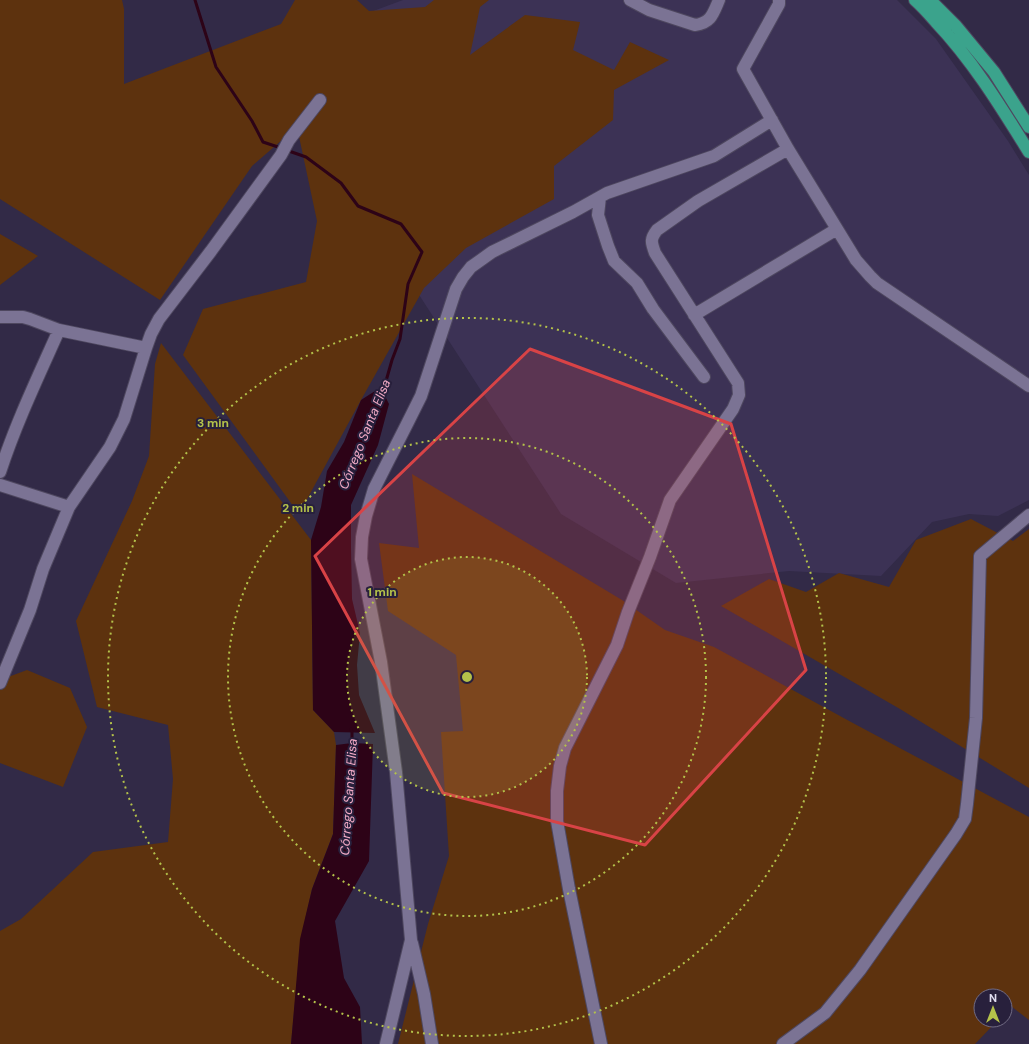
<svg xmlns="http://www.w3.org/2000/svg" width="1029" height="1044" font-family="'DM Sans',sans-serif">
<style>
.built{fill:#3c3255}
.green{fill:#5d320e}
.water{fill:#2d0317}
.lines{fill:none;stroke-linecap:round;stroke-linejoin:round}
.stream{stroke:#2d0317;stroke-width:3}
.minor-casing{stroke:#4e475f;stroke-width:14}
.highway-casing{stroke:#4e475f;stroke-width:14}
.minor{stroke:#7b7394;stroke-width:12}
.highway{stroke:#3ba38c;stroke-width:12}
.marked{fill:#d84346;fill-opacity:0.2;stroke:#d84346;stroke-width:3;stroke-linejoin:round}
.ring{fill:none;stroke:#b4c24a;stroke-width:2;stroke-dasharray:2 4}
.labels{text-anchor:middle;stroke-width:4;stroke-linejoin:round;paint-order:stroke}
.water-label{font-size:13px;font-style:italic;fill:#f3abc6;stroke:#28203c}
.centre{fill:#b4c24a;stroke:#28203c;stroke-width:2}
.ring-label{font-size:12px;text-anchor:middle;font-weight:bold;fill:#b4c24a;stroke:#28203c;stroke-width:4;stroke-linejoin:round;paint-order:stroke}
</style>
<rect width="100%" height="100%" fill="#322a47"/>
<path class="built" d="M403,0H897L936,39L1008,141L1029,175V500L998,516L969,514L932,522L881,576L789,571L676,583L561,514L322,145L341,23Z"/>
<path class="green" d="M0,0H122L124,9V84L281,24L295,0H357L369,11L425,7L434,0H489L480,7L470,55L525,15L580,22L573,50L614,70L630,42L669,60L614,90L613,120L554,166V199L466,248L424,288L361,400L299,514L183,355L203,309L306,282L317,221L297,127L252,166L160,300L0,199Z
M0,234L38,256L0,285Z
M161,343L311,540L313,710L334,732L336,745L333,834L312,889L301,939L291,1044H0V931L21,919L93,852L168,842L173,779L168,725L97,707L76,621L132,501L149,456L155,364Z
M412,474L622,600L665,630L714,647L851,722L1029,817V1020L1011,1006L1005,1013V996H981V1020H998L975,1044H398L428,924L449,856L441,732L463,731L456,655L388,611L379,543L419,548Z
M971,519L1013,541L1029,529V788L900,709L721,606L769,579L806,592L839,573L889,587L916,540Z
M27,670L70,688L87,727L63,787L0,763V680Z"/>
<path class="water" d="M375,391L383,392L389,404L378,445L351,505V548L352,599L360,633L357,665L359,695L375,733L334,732L313,710L311,540L321,507L327,471L344,442L361,400Z
M352,743L373,744L369,861L335,921L344,978L360,1007L362,1044H291L300,939L312,889L333,834L336,745Z"/>
<g class="lines">
<path class="stream" d="M195,0L216,67L252,121L263,142L281,148
M286,150L306,157L341,183L358,206L401,224L422,252L408,284L400,339L392,360L382,395
M351,729L352,732V747"/>
<g class="minor-casing">
<path id="minor" d="M630,0L649,10L695,25C711,23 713,14 719,0
M779,0V4L743,69L788,149L856,260L870,276L877,283L1029,386
M600,197L598,215L608,246L614,261L637,283L653,309L704,377
M694,315L837,229
M0,317H23L30,319L59,330L146,348
M0,472C16,423 38,377 59,330
M0,485L69,507
M0,683L30,610L43,569L69,507L110,447L124,419L146,348L151,334L159,319L211,251L281,155L289,140L320,100
M412,943L424,994L432,1044
M386,1044L411,940L396,772L381,662L361,559L362,537L366,516L374,489L408,422L421,396L456,289L463,277L471,267L492,252L573,212L607,193L714,156L772,120
M601,1044L569,889L557,821V791L560,766L565,748L617,645L628,612L650,557L670,500L733,409L739,395L738,383L655,253C651,242 650,239 657,230L698,201L788,149
M783,1044L825,1013L860,970L956,834L965,819L967,804L976,718L980,556L1029,515"/>
</g>
<g class="highway-casing">
<path id="highway" d="M915,0C923,7 929,14 936,22C973,61 1001,107 1029,152
M930,0L956,26L994,72L1029,127"/>
</g>
<use href="#minor" class="minor"/>
<use href="#highway" class="highway"/>
</g>
<path class="marked" d="M530,349L731,424L806,670L645,845L443,793L315,556Z"/>
<circle cx="467" cy="677" r="120" fill="#b4c24a" fill-opacity=".12"/>
<g class="ring">
<circle cx="467" cy="677" r="120"/>
<circle cx="467" cy="677" r="239"/>
<circle cx="467" cy="677" r="359"/>
</g>
<g class="labels">
<g class="water-label">
<text transform="translate(364 434) rotate(-68)" y="5">Córrego Santa Elisa</text>
<text transform="translate(348 797) rotate(-86)" y="5">Córrego Santa Elisa</text>
</g>
</g>
<circle cx="467" cy="677" r="6" class="centre"/>
<g class="ring-label">
<text x="213" y="427">3 min</text>
<text x="298" y="512">2 min</text>
<text x="382" y="596">1 min</text>
</g>
<g transform="translate(993 1008)"><circle r="19" fill="#28203c" stroke="#726c84"/>
<path d="M0-3L7 15L0 10L-7 15Z" fill="#b4c24a"/>
<text y="-6" font-size="11" font-weight="bold" text-anchor="middle" fill="#e1ddf0">N</text>
</g>
</svg>
